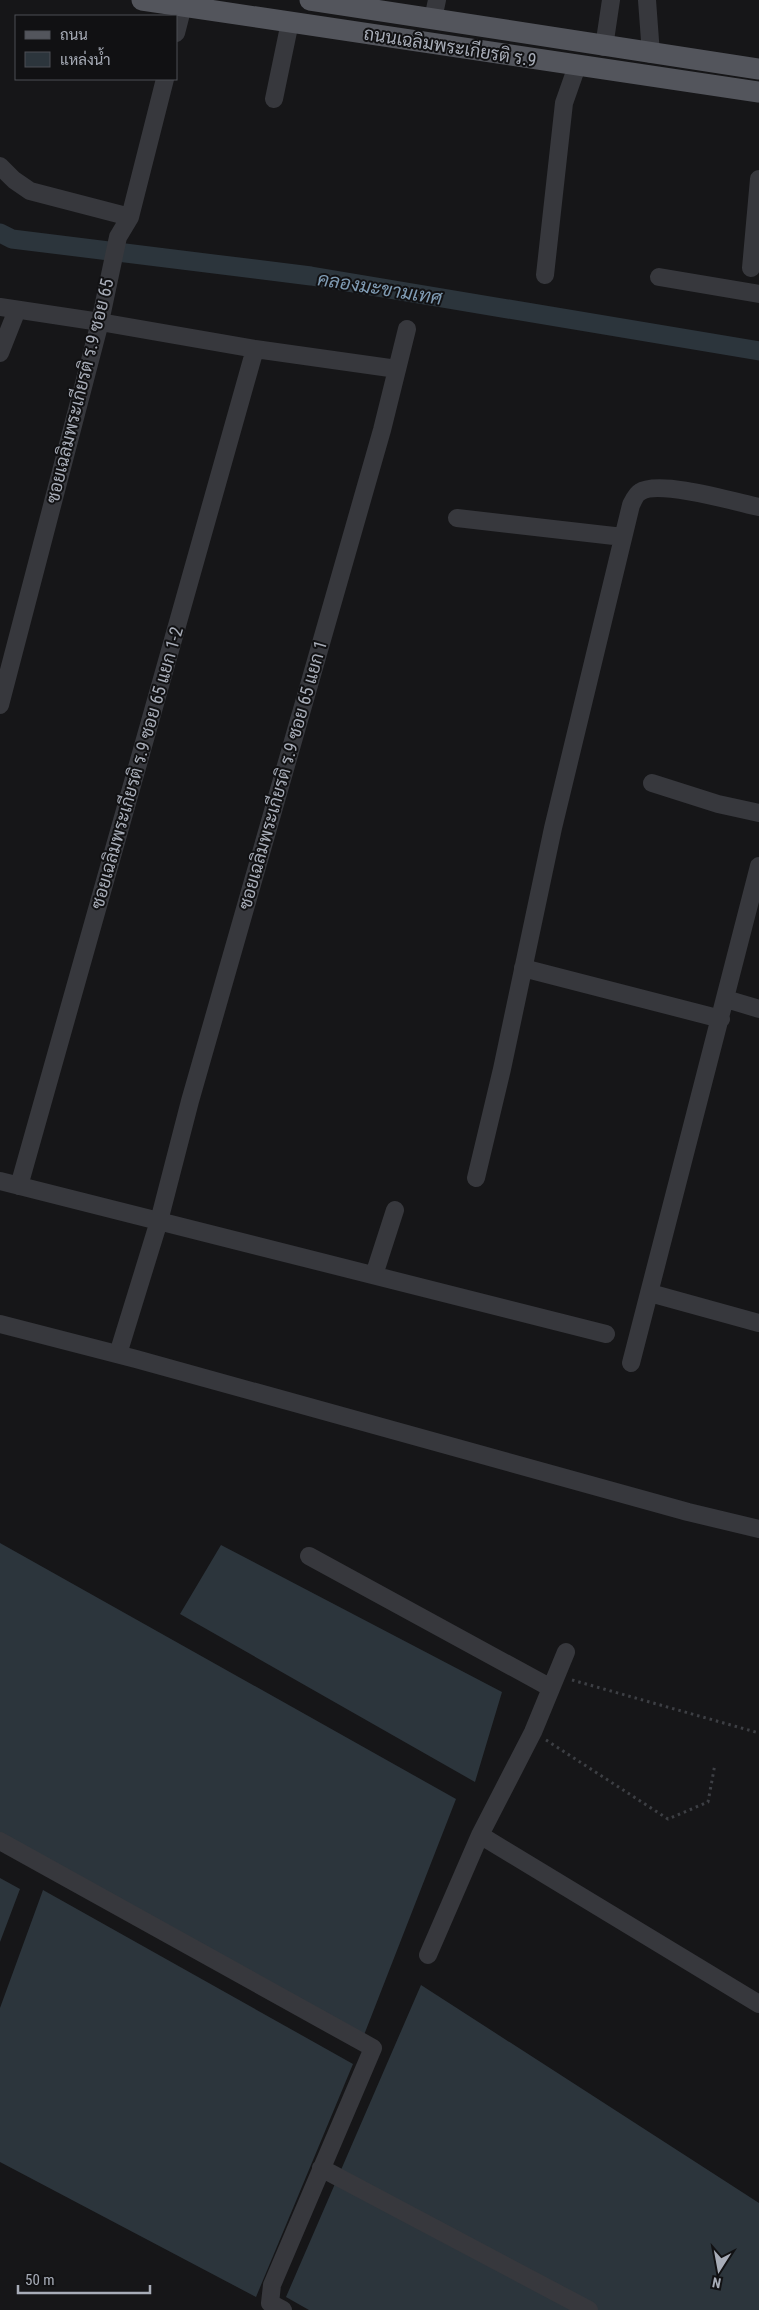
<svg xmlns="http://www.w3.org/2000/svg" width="759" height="2310" font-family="'Roboto Condensed',Sarabun,sans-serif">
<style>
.water{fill:#2c353c}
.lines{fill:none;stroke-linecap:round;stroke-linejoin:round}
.canal{stroke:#2c353c;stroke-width:19}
.path{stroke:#3d3f44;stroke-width:3;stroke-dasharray:2.5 4;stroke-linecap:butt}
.minor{stroke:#37383d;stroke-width:18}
.major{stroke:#53555c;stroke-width:21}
.labels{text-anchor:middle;stroke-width:4;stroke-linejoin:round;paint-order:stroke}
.street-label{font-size:18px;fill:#a8adb8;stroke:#111113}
.water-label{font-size:19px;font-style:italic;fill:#7f9bb3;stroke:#111113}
</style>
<rect width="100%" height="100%" fill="#161618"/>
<path class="water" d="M0,1543L456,1799L364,2035L0,1834Z
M221,1545L502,1692L475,1782L180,1614Z
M0,1878L20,1889L0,1942Z
M43,1890L353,2064L256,2297L0,2162V2008Z
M421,1985L759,2203V2310H309L286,2297Z"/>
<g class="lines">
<path class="canal" d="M0,233L12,239L311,276L759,351"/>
<path class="path" d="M572,1680L759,1733
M546,1740L668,1819L708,1802L715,1764"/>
<path class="minor" d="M647,0L651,54
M433,19L437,0
M176,33L183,6
M604,47L611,0
M274,99L290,22
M0,166L14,180L30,191L130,217
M751,268L759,179
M545,275L564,103L577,66
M659,277L759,294
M0,307L100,322L255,349L397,369
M0,353L17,310
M457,518L623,537
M0,705L100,322L118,237L130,217L165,79
M652,783L718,804L759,813
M523,968L721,1019
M726,999L759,1009
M476,1178L502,1069L553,828L631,505C633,501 636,494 640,492C658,479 736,502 759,507
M0,1181L606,1334
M19,1186L255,349
M374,1275L395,1210
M650,1293L759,1323
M0,1324L136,1359L688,1512L759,1529
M118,1354L159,1221L190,1101L382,430L407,329
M631,1363L759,866
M309,1556L551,1688
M480,1835L759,2004
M0,1841L373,2048L272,2285L270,2303L283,2310
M428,1955L480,1835L533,1732L566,1652
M321,2168L589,2310"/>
<path class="major" d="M142,0L759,92
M310,0L759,69"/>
</g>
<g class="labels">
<g class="street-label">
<text transform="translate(450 47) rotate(9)" y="6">ถนนเฉลิมพระเกียรติ ร.9</text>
<text transform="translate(80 391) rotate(-76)" y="6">ซอยเฉลิมพระเกียรติ ร.9 ซอย 65</text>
<text transform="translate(137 768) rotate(-74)" y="6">ซอยเฉลิมพระเกียรติ ร.9 ซอย 65 แยก 1-2</text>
<text transform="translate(283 775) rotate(-74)" y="6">ซอยเฉลิมพระเกียรติ ร.9 ซอย 65 แยก 1</text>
</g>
<g class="water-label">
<text transform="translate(380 288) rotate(9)" y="7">คลองมะขามเทศ</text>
</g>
</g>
<rect x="15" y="15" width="162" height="65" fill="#111113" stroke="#4d4f55"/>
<rect x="25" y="31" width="25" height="8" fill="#53555c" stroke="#4d4f55"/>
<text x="60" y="40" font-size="15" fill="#a8adb8">ถนน</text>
<rect x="25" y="52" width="25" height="15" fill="#2c353c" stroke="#4d4f55"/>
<text x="60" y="65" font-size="15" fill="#a8adb8">แหล่งน้ำ</text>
<g transform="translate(719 2270) rotate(191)" stroke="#111113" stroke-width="4" paint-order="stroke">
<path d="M0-4L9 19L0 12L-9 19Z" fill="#a8adb8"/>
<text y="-8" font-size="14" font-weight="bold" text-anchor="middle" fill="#a8adb8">N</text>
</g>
<path d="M18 2285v8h132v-8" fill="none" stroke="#a8adb8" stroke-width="2.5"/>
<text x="25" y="2285" font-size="15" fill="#a8adb8" stroke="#111113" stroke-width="4" paint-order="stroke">50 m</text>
</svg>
